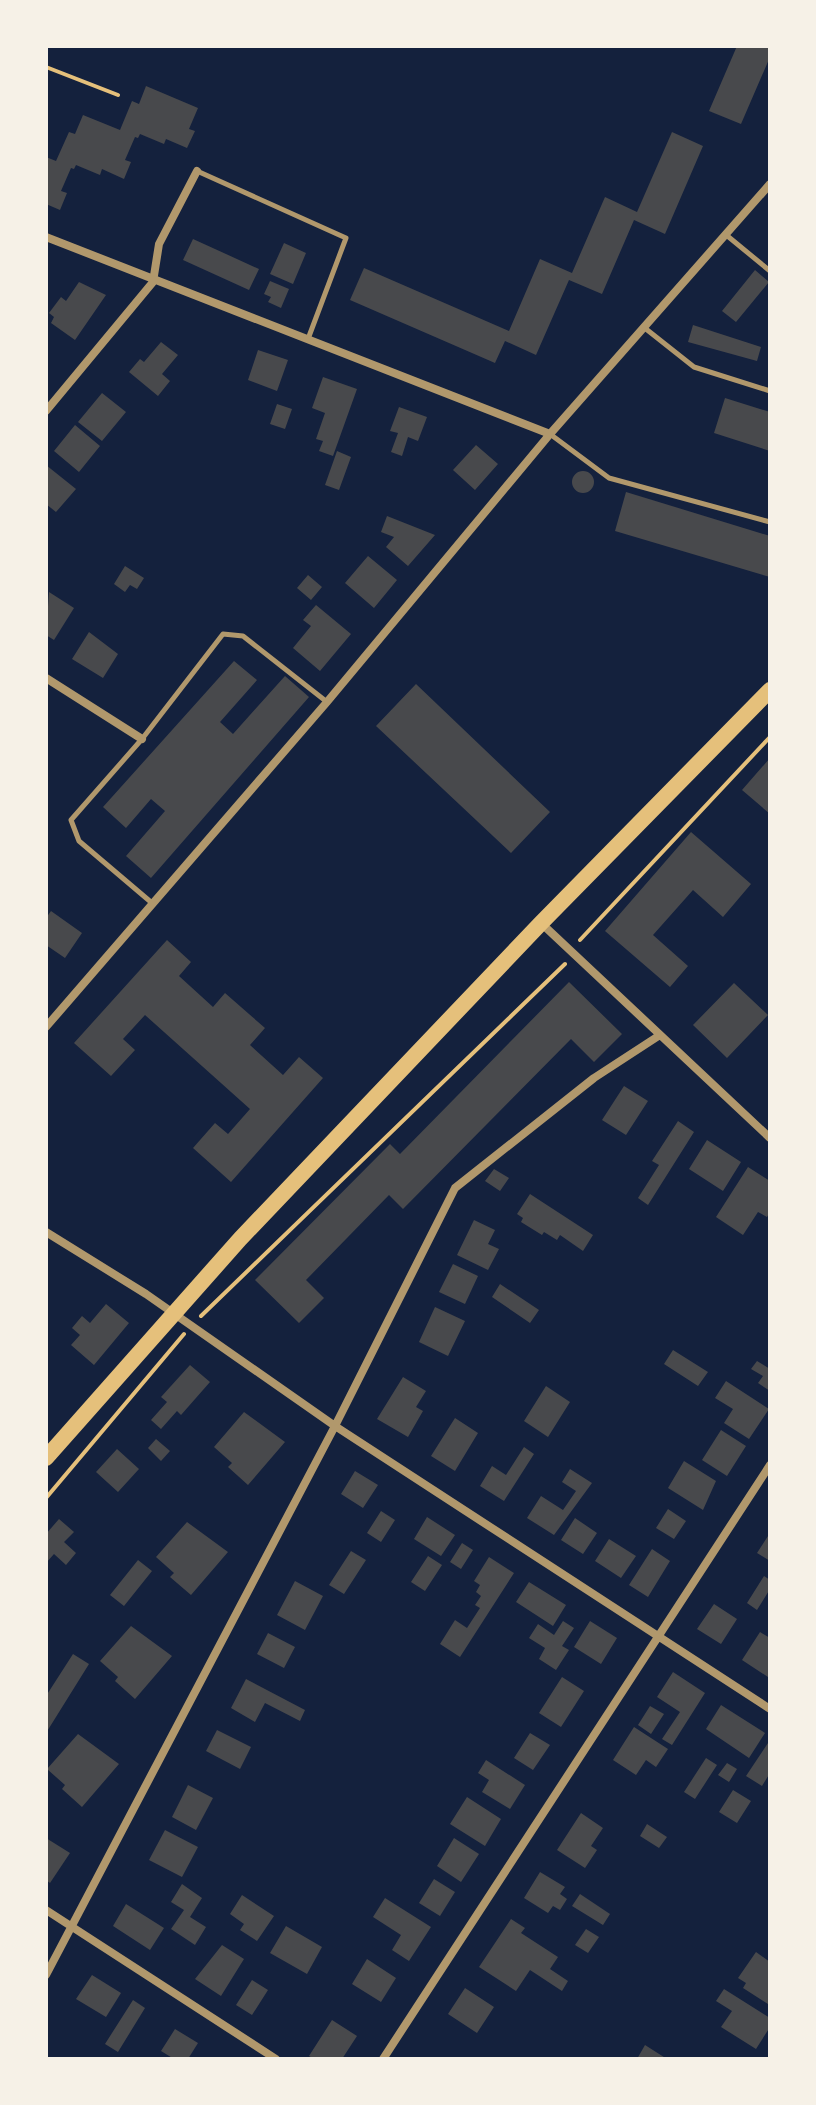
<svg xmlns="http://www.w3.org/2000/svg" width="816" height="2105" font-family="Karla,sans-serif">
<style>
.building{fill:#48494c}
.lines{fill:none;stroke-linecap:round;stroke-linejoin:round}
.path{stroke:#e5c07b;stroke-width:4}
.service{stroke:#b1986c;stroke-width:5}
.minor{stroke:#b1986c;stroke-width:8}
.primary{stroke:#e5c07b;stroke-width:16}
</style>
<rect width="100%" height="100%" fill="#14213d"/>
<path class="building" d="M737,46H770V57L741,124L709,111Z
M146,86L198,108L189,129L195,131L187,148L166,139L164,144L140,134L138,138L135,137L125,160L131,162L124,179L102,169L100,175L76,165L74,169L71,168L61,191L67,193L60,210L46,204V157L56,161L69,132L75,134L83,115L120,130L132,101L139,104Z
M672,132L703,146L665,234L634,220L602,294L569,280L536,355L505,341L495,363L350,300L364,268L509,331L540,259L572,273L605,197L637,212Z
M193,239L259,269L249,290L183,260Z
M284,243L306,253L293,284L270,274Z
M755,270L769,282L736,322L722,311Z
M270,281L289,289L281,308L268,302L271,297L264,294Z
M79,282L106,295L75,340L51,323L54,317L49,313L61,297L66,301Z
M693,325L761,347L757,361L688,342Z
M161,342L178,355L162,374L170,381L158,396L129,372L140,359L144,362Z
M258,350L288,360L277,391L248,380Z
M323,377L357,389L333,456L319,451L323,441L316,439L325,413L312,408Z
M102,393L126,412L102,441L78,422Z
M725,398L770,412V451L714,433Z
M277,404L292,409L285,429L270,424Z
M399,407L427,417L418,441L408,437L402,456L391,452L398,433L390,431Z
M75,425L100,446L79,472L54,451Z
M476,445L498,464L475,490L453,470Z
M337,451L351,457L339,490L325,485Z
M46,465L76,489L56,512L46,504Z
M572 482a11 11 0 1 1 22 0a11 11 0 1 1-22 0Z
M626,492L770,536V577L615,531Z
M387,516L435,535L408,566L386,547L394,537L381,532Z
M368,556L397,580L374,608L345,583Z
M125,566L144,578L137,589L130,585L125,592L114,584Z
M308,575L322,587L311,600L297,588Z
M49,592L74,608L54,640L46,635Z
M316,605L351,634L320,671L293,648L311,626L303,620Z
M89,632L118,654L103,678L72,659Z
M234,661L257,680L220,722L233,734L285,676L309,697L151,878L126,856L165,811L151,799L126,828L103,807Z
M416,684L550,812L511,853L376,726Z
M770,758V814L742,790Z
M691,832L751,884L723,917L693,890L653,935L688,966L670,987L605,931Z
M51,911L82,933L65,958L46,945V918Z
M167,940L191,962L179,976L213,1007L225,993L265,1028L250,1045L283,1075L299,1057L323,1078L231,1182L193,1148L215,1123L228,1134L250,1109L145,1015L123,1039L135,1050L111,1076L74,1043Z
M569,982L622,1034L594,1062L571,1039L403,1209L389,1195L306,1280L324,1298L299,1323L255,1280L390,1144L400,1154Z
M734,983L768,1015L727,1058L693,1025Z
M624,1086L648,1101L626,1135L602,1120Z
M678,1121L694,1132L648,1205L638,1198L659,1165L652,1161Z
M707,1140L741,1162L723,1191L689,1169Z
M748,1167L770,1181V1212L767,1217L758,1212L743,1235L716,1217Z
M494,1169L509,1178L500,1191L485,1181Z
M530,1194L593,1235L583,1251L560,1235L557,1240L544,1232L542,1235L521,1222L523,1218L517,1214Z
M474,1220L495,1230L488,1244L499,1249L488,1270L457,1255Z
M453,1264L478,1276L465,1304L439,1292Z
M500,1284L539,1310L530,1323L492,1297Z
M106,1304L129,1323L94,1365L71,1345L80,1335L72,1328L82,1316L90,1323Z
M435,1307L465,1321L448,1356L419,1342Z
M673,1350L708,1372L698,1386L664,1364Z
M757,1361L770,1369V1391L758,1383L763,1376L751,1369Z
M190,1365L210,1382L181,1415L177,1411L161,1429L151,1420L167,1402L161,1397Z
M403,1377L426,1391L416,1407L423,1411L408,1437L377,1419Z
M726,1381L769,1409L749,1439L724,1423L733,1409L715,1398Z
M546,1386L570,1402L548,1437L524,1421Z
M244,1412L285,1442L248,1485L228,1467L232,1463L214,1447Z
M455,1418L478,1433L455,1471L431,1456Z
M721,1430L746,1446L727,1476L702,1460Z
M156,1439L170,1451L161,1461L148,1448Z
M524,1447L534,1454L504,1501L480,1486L492,1466L506,1475Z
M117,1449L139,1469L118,1492L96,1472Z
M684,1461L716,1481L703,1510L668,1488Z
M570,1469L592,1483L554,1535L527,1518L541,1496L563,1510L576,1491L562,1482Z
M355,1471L378,1485L363,1508L341,1494Z
M668,1509L686,1521L674,1539L656,1528Z
M381,1511L395,1520L381,1542L367,1533Z
M427,1517L455,1535L441,1556L414,1539Z
M575,1518L597,1533L583,1554L561,1540Z
M59,1519L74,1532L64,1542L76,1553L66,1565L54,1554L46,1563V1534Z
M187,1522L228,1552L191,1595L170,1577L174,1573L156,1557Z
M770,1533V1561L757,1553Z
M609,1539L636,1556L621,1578L595,1561Z
M462,1543L473,1550L461,1569L450,1562Z
M652,1549L670,1561L648,1597L629,1585Z
M351,1551L366,1560L344,1594L329,1585Z
M428,1556L442,1565L425,1591L411,1582Z
M489,1557L514,1573L460,1657L440,1644L455,1620L467,1628L480,1608L475,1605L481,1596L476,1592L480,1585L474,1581Z
M138,1560L152,1571L124,1606L110,1595Z
M764,1576L770,1580V1589L757,1610L747,1603Z
M295,1581L323,1596L305,1630L277,1615Z
M529,1582L566,1605L553,1626L516,1602Z
M714,1604L737,1619L721,1644L697,1629Z
M563,1621L574,1628L562,1646L569,1650L556,1670L539,1659L545,1648L529,1638L538,1624L554,1635Z
M590,1621L617,1638L601,1664L574,1647Z
M131,1626L172,1656L135,1699L115,1681L118,1677L100,1661Z
M760,1632L770,1638L768,1677L742,1660Z
M268,1633L295,1647L284,1668L257,1654Z
M73,1654L89,1664L46,1733V1696Z
M673,1672L705,1693L672,1745L662,1739L680,1712L657,1697Z
M562,1677L584,1691L561,1727L539,1713Z
M246,1679L305,1710L300,1721L265,1703L255,1722L231,1708Z
M721,1705L765,1733L749,1758L706,1729Z
M650,1706L664,1714L651,1734L638,1725Z
M634,1727L668,1749L656,1767L646,1760L636,1775L613,1760Z
M217,1730L251,1747L240,1769L206,1751Z
M530,1733L550,1745L533,1770L514,1758Z
M78,1734L119,1764L82,1807L62,1789L65,1785L47,1769Z
M770,1740V1773L762,1786L746,1776Z
M706,1758L717,1765L695,1799L684,1792Z
M486,1760L525,1785L510,1809L482,1792L489,1780L478,1773Z
M727,1763L737,1769L729,1782L718,1775Z
M188,1785L213,1798L196,1830L172,1817Z
M733,1790L751,1801L737,1823L719,1812Z
M467,1797L501,1819L485,1846L450,1824Z
M581,1813L603,1828L591,1846L597,1850L585,1868L557,1850Z
M647,1824L667,1837L659,1848L640,1836Z
M165,1830L198,1847L182,1877L149,1860Z
M46,1838L70,1853L50,1883L46,1880Z
M454,1838L479,1854L461,1882L437,1866Z
M540,1872L565,1887L560,1894L567,1899L560,1910L553,1906L548,1913L524,1898Z
M434,1879L455,1892L440,1916L419,1903Z
M182,1884L202,1898L190,1917L206,1927L195,1945L171,1929L184,1910L171,1902Z
M580,1894L610,1914L603,1925L572,1906Z
M242,1895L274,1916L257,1941L240,1930L244,1924L230,1914Z
M385,1898L431,1927L409,1961L392,1950L401,1935L373,1917Z
M126,1904L164,1928L150,1950L113,1926Z
M511,1919L525,1928L521,1933L558,1957L550,1969L568,1981L562,1991L530,1970L516,1991L479,1967Z
M286,1926L322,1947L307,1974L270,1953Z
M586,1929L599,1937L588,1953L575,1945Z
M222,1945L244,1959L221,1996L195,1979Z
M756,1952L770,1962L768,2004L743,1988L746,1983L738,1978Z
M367,1959L396,1978L381,2002L352,1984Z
M92,1975L121,1993L106,2017L76,1999Z
M252,1980L268,1990L252,2015L236,2005Z
M465,1988L494,2007L477,2033L448,2014Z
M724,1989L770,2018V2027L756,2049L721,2027L732,2011L716,2001Z
M133,2000L145,2008L118,2052L105,2044Z
M332,2020L357,2036L342,2059H314L309,2056Z
M175,2029L198,2043L188,2059H174L161,2051Z
M645,2045L667,2059H637Z"/>
<g class="lines">
<path class="path" d="M46,67L118,95
M580,940L770,737
M201,1316L565,964
M46,1498L184,1334"/>
<path class="service" d="M197,171L346,238L308,339
M725,234L770,271
M646,329L694,367L770,391
M550,434L609,478L770,522
M152,903L79,841L71,820L142,739L223,634L243,636L327,702"/>
<path class="minor" d="M46,237L550,434
M46,411L153,282L159,244L197,171
M46,678L142,739
M541,923L770,1138
M46,1027L327,702L550,434L770,184
M46,1232L146,1294L335,1426L770,1709
M46,1910L276,2059
M46,1975L335,1426L455,1188L594,1078L660,1035
M383,2059L770,1465"/>
<path class="primary" d="M46,1458L240,1239L541,923L770,690"/>
</g>
<rect width="816" height="2105" fill="none" stroke="#f6f1e7" stroke-width="96"/>
</svg>
